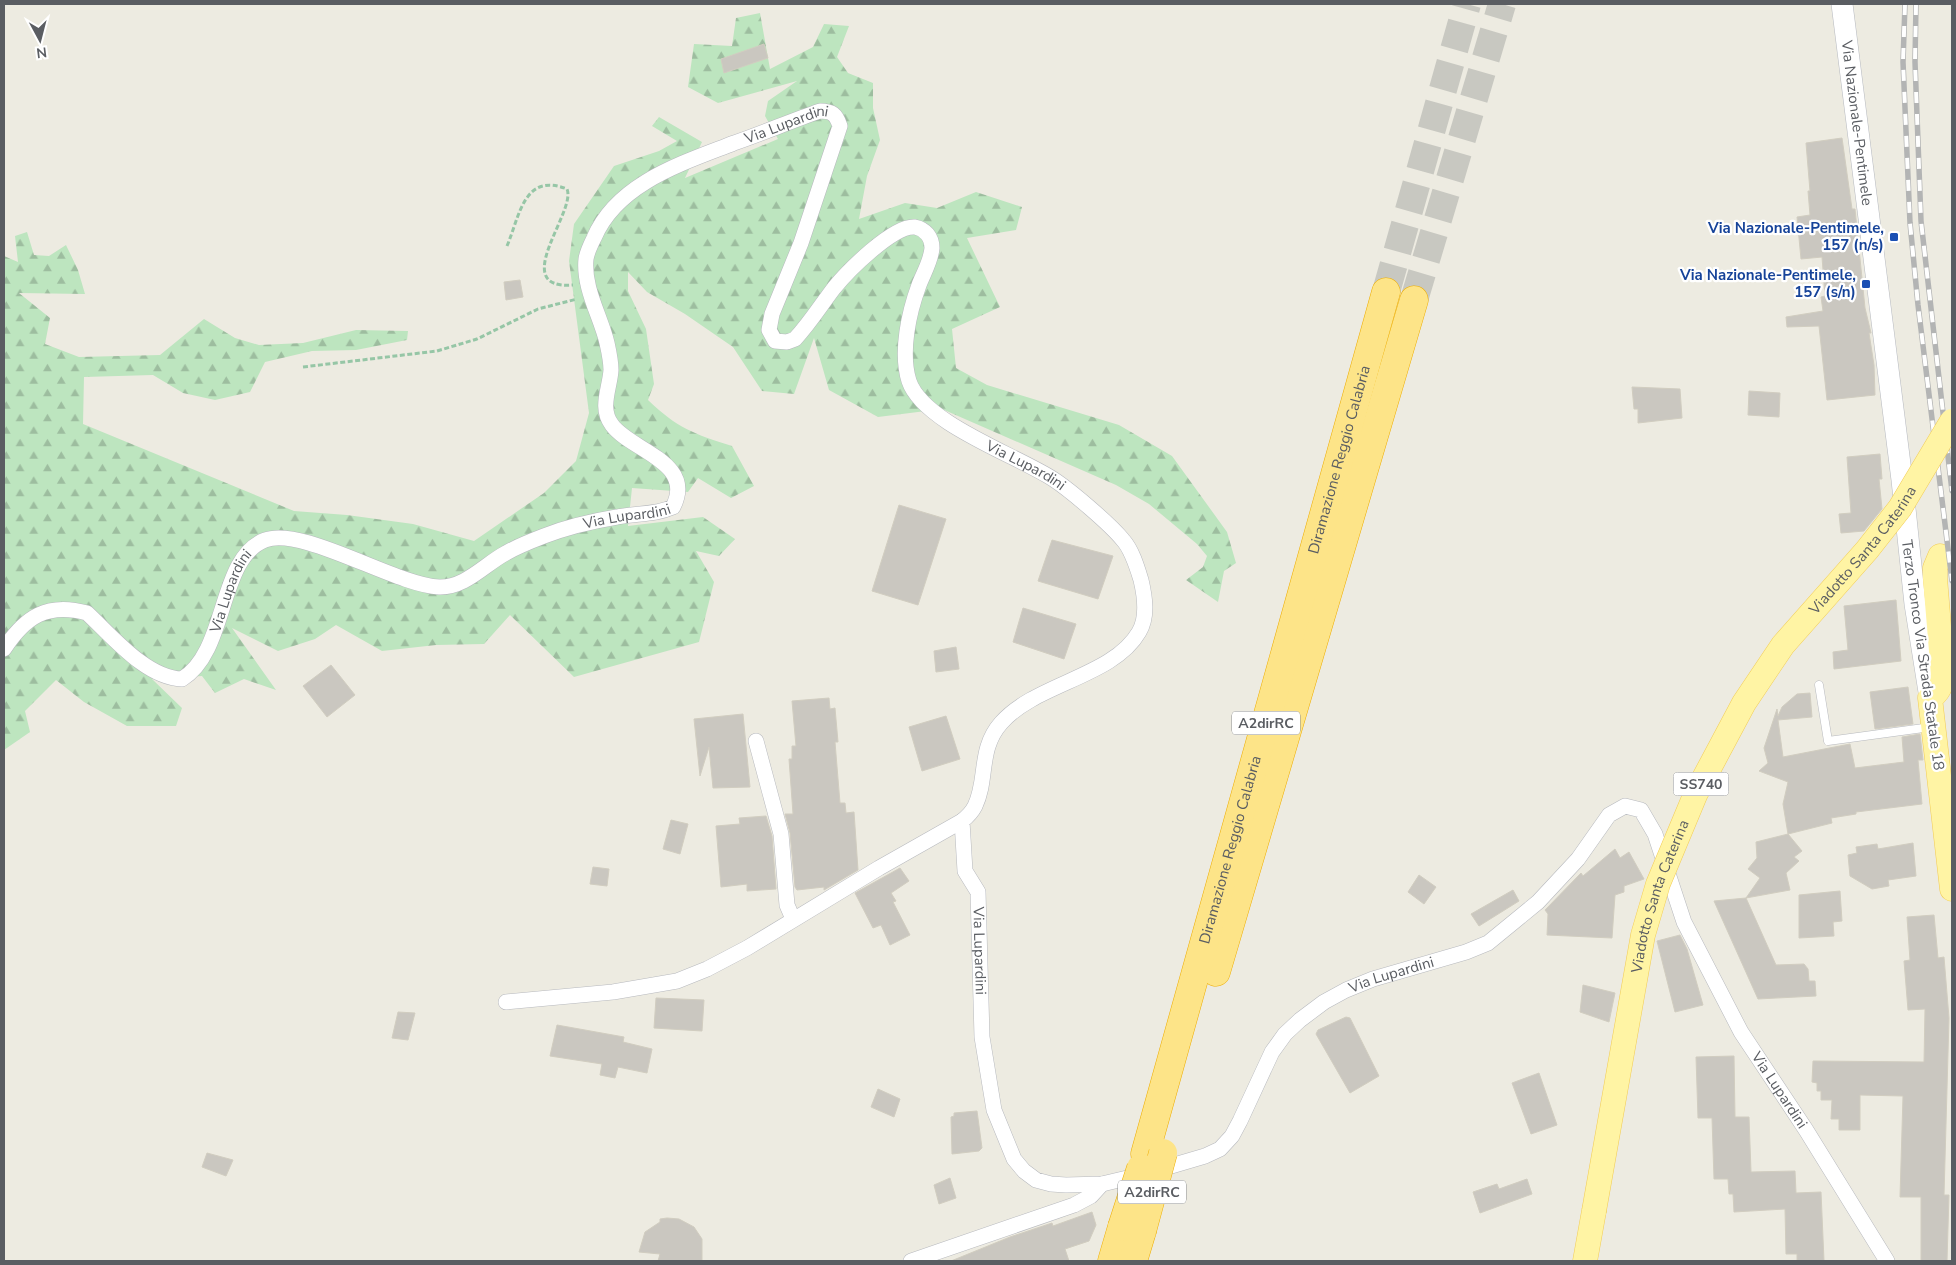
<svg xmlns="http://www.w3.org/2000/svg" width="1956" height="1265" font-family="'Nunito Sans',sans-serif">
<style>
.forest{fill:url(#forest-firs)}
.building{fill:#cac7c0;stroke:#d1cdc0}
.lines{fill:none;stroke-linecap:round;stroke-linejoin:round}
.highway-tunnel{stroke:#c8c8c1;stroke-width:28;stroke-dasharray:28 14;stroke-linecap:butt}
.lane-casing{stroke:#b7b9be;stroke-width:9}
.street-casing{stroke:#b7b9be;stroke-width:16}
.secondary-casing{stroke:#b7bac0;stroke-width:22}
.primary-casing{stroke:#f2cc55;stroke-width:25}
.highway-casing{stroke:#eead00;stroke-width:29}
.path{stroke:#96c6a6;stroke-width:3;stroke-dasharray:5 2.5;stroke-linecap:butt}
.lane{stroke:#fff;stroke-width:8}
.street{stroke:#fff;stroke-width:15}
.secondary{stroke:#fff;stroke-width:21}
.primary{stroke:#fff4a4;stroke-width:24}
.highway{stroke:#fde488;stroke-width:28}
.rail-casing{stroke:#b3b4b4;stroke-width:5.5}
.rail{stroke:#fff;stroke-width:4;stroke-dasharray:11;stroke-linecap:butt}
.primary-bridge-casing{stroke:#f2cc55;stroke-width:25;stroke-linecap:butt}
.highway-bridge-casing{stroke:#eead00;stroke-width:29;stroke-linecap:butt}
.primary-bridge{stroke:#fff4a4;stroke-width:24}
.highway-bridge{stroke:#fde488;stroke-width:28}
.transit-dot{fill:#1a4fb4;stroke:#fff;stroke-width:2}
.labels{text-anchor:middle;stroke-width:4.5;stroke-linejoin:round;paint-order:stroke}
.shield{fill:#fff;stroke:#8c8e91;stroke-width:1}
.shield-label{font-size:14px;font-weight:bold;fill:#5a5d62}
.street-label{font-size:15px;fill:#5a5d62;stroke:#fff}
.transit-label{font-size:15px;font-weight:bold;fill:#164399;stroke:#fff;text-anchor:end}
</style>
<defs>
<pattern id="forest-firs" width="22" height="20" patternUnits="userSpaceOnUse" patternTransform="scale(1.25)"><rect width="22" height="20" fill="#bde5bf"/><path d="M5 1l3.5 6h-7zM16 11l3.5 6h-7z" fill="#9dbd9f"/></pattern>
</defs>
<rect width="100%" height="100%" fill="#edebe1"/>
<path class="forest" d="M760,13L770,69L813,47L824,24L849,26L837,57L848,73L873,83V108L880,140L867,176L859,219L905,203L937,208L976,192L1022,207L1016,230L967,238L1000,307L952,329L956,368L987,385L1119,425L1172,456L1227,532L1236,563L1224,571L1218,602L1186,580L1203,567L1207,556L1197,544L1149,504L1116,485L942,409L878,417L829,390L814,338L794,394L762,391L733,347L685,314L647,292L628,272V291L646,329L654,384L648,400C677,428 694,434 732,446L754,486L731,498L698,478L688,492L632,488L628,526L703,517L735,539L719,556L696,551L714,582L699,642L574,677L510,615L484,644L436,645L382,651L336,625L315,639L278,651L232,628L276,690L244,679L215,693L202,676L152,679L182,708L176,726H127L84,702L56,680L25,711L30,732L4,750V256L18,262L15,236L27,232L34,255L49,256L66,245L78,270L85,294L19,293L50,318L45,344L79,357L160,355L204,319L235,338L259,345L303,343L356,330L408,331L407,340L356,350L312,351L265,362L250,392L215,400L183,393L153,375L84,377L83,424L294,511L347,515L413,524L474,541L544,493L576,461L589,413L569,261L574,224L614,166L659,151L677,141L652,126L659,117L702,142L685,178L778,139L765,116L768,101L797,81L718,103L688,87L694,44L732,46L736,18Z"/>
<path class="building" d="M764,44L768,58L724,73L721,59Z
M1842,138L1852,209H1855L1865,308L1871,333H1869L1874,365L1875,395L1827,400L1819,326L1787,327L1786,317L1823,311L1821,297L1825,296L1822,257L1801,259L1797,217L1810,215L1808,191H1810L1806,143Z
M520,280L523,297L506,300L504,282Z
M1632,387L1680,389L1682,418L1638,423V409H1634Z
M1749,391L1780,393L1779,417L1748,415Z
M1880,454L1882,479H1879L1882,509L1864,531L1841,533L1839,514L1851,513L1847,457Z
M899,505L946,519L918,605L872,591Z
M1052,540L1113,556L1098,599L1038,581Z
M1896,600L1901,661L1834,669L1833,652L1848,650L1844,606Z
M1023,608L1076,624L1064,659L1013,642Z
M956,647L959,669L936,672L934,651Z
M331,665L355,695L327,717L303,686Z
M1908,687L1913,724L1875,729L1870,692Z
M1810,693L1812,717L1778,720L1783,757L1850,744L1855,768L1904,762L1902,737L1920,734L1923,760H1918L1922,804L1856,812V814L1831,818L1832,823L1788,834L1783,804L1788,782L1759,771L1768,763L1764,748L1777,709L1778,716L1782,707L1797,694Z
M829,698L830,709L835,708L838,742H835L840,803H845L846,813L854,812L858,870L824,890V887L797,890L795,887L790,833L785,814H793L789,759H792V746H796L792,701Z
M743,714L750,787L713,788L709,747L700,776L694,719Z
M946,716L960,759L922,771L909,727Z
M766,816L772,836L776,889L747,891V884L721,887L716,826L740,824L739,818Z
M671,820L688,824L680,854L663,849Z
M1788,834L1802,851L1794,857L1799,861L1786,873L1790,890L1746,898L1760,878L1748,869L1757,858L1756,842Z
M1913,843L1916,876L1888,880L1889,886L1872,889L1850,876L1848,855L1857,853L1856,847L1877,844L1878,849Z
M1615,849L1620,858L1629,852L1644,879L1624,886V892L1615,895L1612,938L1547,935L1548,914L1545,910L1581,873L1583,876Z
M593,867L609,869L607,886L590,884Z
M900,868L909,881L891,893L896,901L893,902L910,935L890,945L881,925L873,928L855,893Z
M1419,875L1436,887L1424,904L1408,892Z
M1513,890L1519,901L1479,926L1471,914Z
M1840,891L1842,921L1833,922L1834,936L1799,938V895Z
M1746,898L1776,965L1804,964L1808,969L1809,981H1815L1816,996L1758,999L1714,901Z
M1934,915L1938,958L1944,957L1949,1018L1944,1195H1949L1947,1261H1921V1197H1900L1903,1096L1860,1095V1130H1839V1119H1831L1832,1100H1821V1091H1817V1083L1812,1082L1813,1061L1924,1062L1925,1009L1908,1010L1904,961L1910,960L1907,917Z
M1680,935L1687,949L1703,1005L1675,1012L1657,941Z
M1583,985L1615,993L1609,1022L1580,1012Z
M656,998L704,1000L702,1031L654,1028Z
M398,1012L415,1013L408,1040L392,1038Z
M1346,1017L1350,1018L1379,1076L1350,1093L1316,1034L1318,1030Z
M557,1025L624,1037L623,1042L652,1049L647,1073L618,1067L615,1078L600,1075L602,1064L550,1056Z
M1734,1056L1735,1117H1749L1751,1172L1795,1171L1796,1193L1821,1192L1824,1261H1797V1254H1786L1785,1209L1734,1212L1733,1194H1729L1728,1179H1714L1712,1118H1698L1696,1057Z
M1539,1073L1557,1125L1531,1134L1512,1083Z
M878,1089L900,1099L894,1117L871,1107Z
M977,1111L982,1148L979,1151L952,1154L951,1117L954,1116V1113Z
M207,1153L233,1160L226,1176L202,1167Z
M950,1178L956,1198L939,1204L934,1185Z
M1527,1179L1532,1194L1480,1213L1473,1192L1497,1184L1499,1189Z
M1092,1212L1096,1225L1089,1241L1065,1249L1069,1261H951L1010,1237L1052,1223L1053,1226Z
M667,1218L679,1219L694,1227L702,1239V1261H658L660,1254L639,1252L645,1232L660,1222V1219Z"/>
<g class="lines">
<path class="highway-tunnel" d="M1386,292L1467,4
M1414,300L1502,4"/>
<g class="lane-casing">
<path id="lane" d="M1819,685L1828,741L1931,727"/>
</g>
<g class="street-casing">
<g id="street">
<path id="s1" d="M4,649C25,617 47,602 87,613C112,636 146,678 182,679C228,651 218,558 265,540C303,526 395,585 439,587C465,588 485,564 506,553C518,546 531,541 544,536C567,527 593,521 617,517C636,513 655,515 673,507C696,462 631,451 612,425C599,408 610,388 611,370C611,361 609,352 607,343C601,317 583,288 586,259C587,252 591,244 594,238C617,183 683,163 734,143C763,133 791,121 820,111C832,111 836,114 840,126L801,243L772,314L769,330L775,341L787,342L795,339C810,323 821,305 834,288C847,272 893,225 915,227C925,229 932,237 932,248C931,261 924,272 919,285C909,312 900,352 909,381C923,423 1016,455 1053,479C1070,490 1110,524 1123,540C1132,550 1137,567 1141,580C1145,597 1148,617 1139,632C1113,677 1036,683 1001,723C978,749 988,779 975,806C972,812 967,817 962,821L965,871L978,892L982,1037L994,1110L1014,1159L1024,1171L1036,1180L1051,1184L1066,1185L1102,1184L1144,1174L1205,1156L1220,1149L1232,1136L1240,1121L1272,1052L1285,1034L1300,1020L1324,1002L1346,990L1373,979L1466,952L1488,943L1538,902L1578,859L1609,815L1625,806L1641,810L1655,834L1684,922L1741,1032L1806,1130L1887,1261"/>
<path d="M756,741L781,834L787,905L793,919"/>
<path d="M506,1002L613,992L677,981L707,969L747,948L879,868L962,821"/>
<path d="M911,1261L1074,1205L1091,1196L1102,1184"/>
</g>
</g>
<g class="secondary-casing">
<g id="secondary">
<path id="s2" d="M1842,4L1902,480L1915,604L1930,698"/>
</g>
</g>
<g class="primary-casing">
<path id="primary" d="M1940,556L1935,568V578L1943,675C1941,686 1939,692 1930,698L1952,889
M1585,1261L1594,1211"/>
</g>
<g class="highway-casing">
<g id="highway">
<path d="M1216,972L1414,300"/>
<path id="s3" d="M1145,1154L1386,292"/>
<path d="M1112,1261L1122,1227"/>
<path d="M1133,1261L1142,1231"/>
</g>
</g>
<path class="path" d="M507,246C520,215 524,172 567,189C577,211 507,290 573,285
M303,367L437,351L477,339L538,309L577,299"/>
<use href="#lane" class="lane"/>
<use href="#street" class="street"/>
<use href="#secondary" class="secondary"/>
<use href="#primary" class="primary"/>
<use href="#highway" class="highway"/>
<g class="rail-casing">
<path id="rail" d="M1905,4L1903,62L1910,223L1918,305L1952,581
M1916,4L1915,62L1921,221L1952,491"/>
</g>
<use href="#rail" class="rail"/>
<g class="primary-bridge-casing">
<g id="primary-bridge">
<path id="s4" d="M1594,1211L1643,935L1658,884L1696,793L1744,703L1783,645L1867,550L1900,508L1952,421"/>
</g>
</g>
<g class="highway-bridge-casing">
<path id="highway-bridge" d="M1122,1227L1141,1168
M1142,1231L1163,1153"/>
</g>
<use href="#primary-bridge" class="primary-bridge"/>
<use href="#highway-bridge" class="highway-bridge"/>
</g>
<g class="transit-dot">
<rect x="1889" y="232" width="10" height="10" rx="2.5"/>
<rect x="1861" y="279" width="10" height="10" rx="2.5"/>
</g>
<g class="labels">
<g class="shield">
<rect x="1232" y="711.5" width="68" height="23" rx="4"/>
<rect x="1673.5" y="772.5" width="55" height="23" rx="4"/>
<rect x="1118" y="1180.5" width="68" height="23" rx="4"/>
</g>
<g class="shield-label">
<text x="1266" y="728">A2dirRC</text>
<text x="1701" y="789">SS740</text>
<text x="1152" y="1197">A2dirRC</text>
</g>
<g class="street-label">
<text dy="5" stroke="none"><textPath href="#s2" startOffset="120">Via Nazionale-Pentimele</textPath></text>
<text dy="5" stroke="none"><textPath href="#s1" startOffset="1354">Via Lupardini</textPath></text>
<text dy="5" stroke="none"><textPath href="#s3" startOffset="721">Diramazione Reggio Calabria</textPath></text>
<text dy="5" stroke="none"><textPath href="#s1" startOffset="2148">Via Lupardini</textPath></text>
<text dy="5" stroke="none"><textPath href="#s1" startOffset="769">Via Lupardini</textPath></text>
<text dy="5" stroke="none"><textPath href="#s4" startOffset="728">Viadotto Santa Caterina</textPath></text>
<text dy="5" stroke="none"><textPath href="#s1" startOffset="319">Via Lupardini</textPath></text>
<text transform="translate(1923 655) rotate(82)" y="5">Terzo Tronco Via Strada Statale 18</text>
<text dy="5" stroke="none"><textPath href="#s3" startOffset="316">Diramazione Reggio Calabria</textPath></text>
<text dy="5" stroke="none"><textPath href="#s4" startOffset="322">Viadotto Santa Caterina</textPath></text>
<text dy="5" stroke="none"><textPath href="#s1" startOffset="2778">Via Lupardini</textPath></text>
<text dy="5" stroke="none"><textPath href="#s1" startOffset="3468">Via Lupardini</textPath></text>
<text dy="5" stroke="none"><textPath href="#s1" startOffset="4096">Via Lupardini</textPath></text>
</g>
<g class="transit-label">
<text x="1884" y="233">Via Nazionale-Pentimele,<tspan x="1884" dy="17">157 (n/s)</tspan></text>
<text x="1856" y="280">Via Nazionale-Pentimele,<tspan x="1856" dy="17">157 (s/n)</tspan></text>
</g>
</g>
<rect width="1956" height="1265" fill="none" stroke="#5a5d62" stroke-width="10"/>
<g transform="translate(40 40) rotate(173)" stroke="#ffffff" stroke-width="4" paint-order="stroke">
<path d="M0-4L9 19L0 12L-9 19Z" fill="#5a5d62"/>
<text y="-8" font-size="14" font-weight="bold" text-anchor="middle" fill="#5a5d62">N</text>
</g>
</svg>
